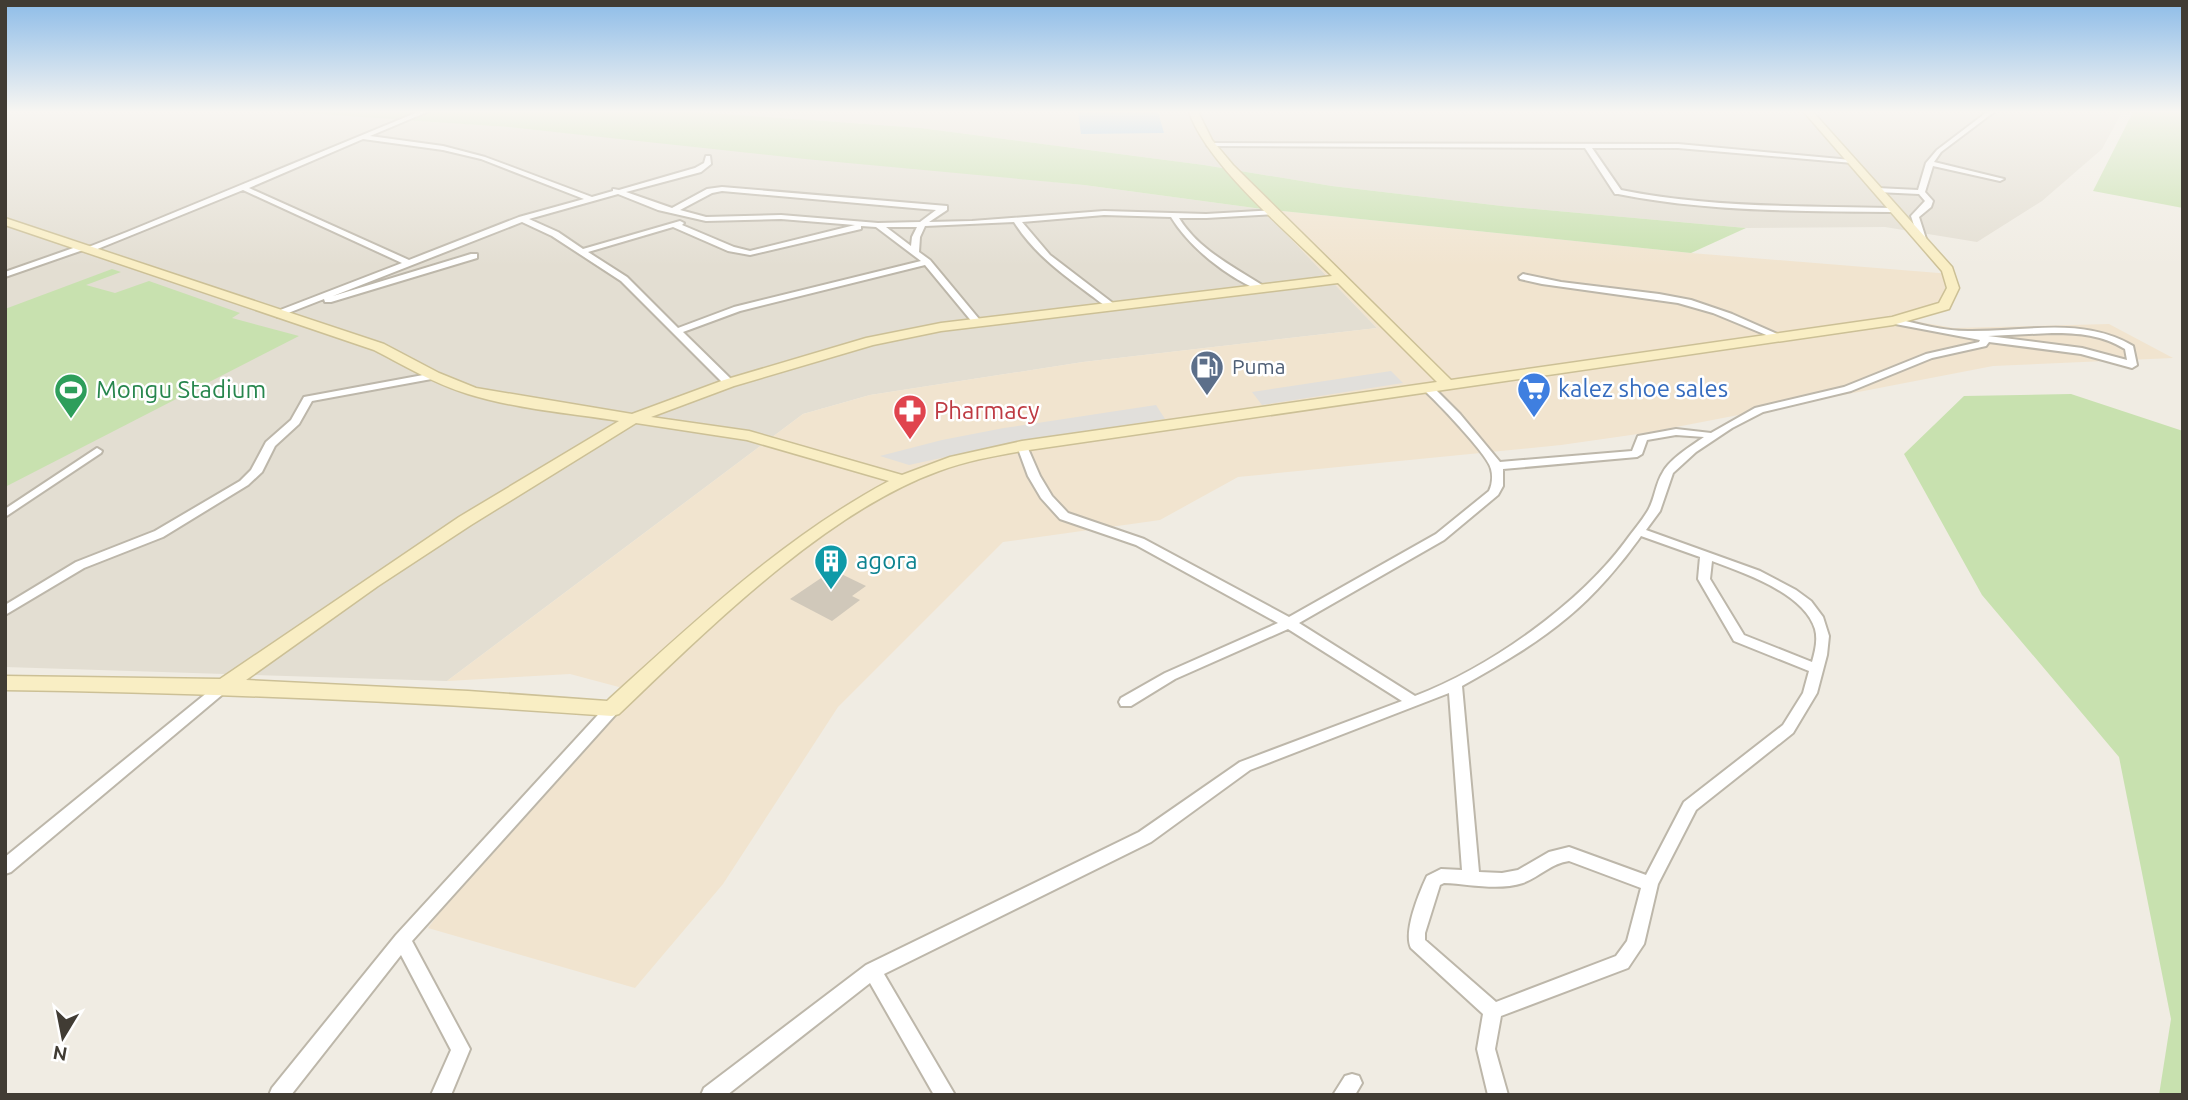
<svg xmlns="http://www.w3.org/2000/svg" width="2188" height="1100" font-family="Ubuntu,sans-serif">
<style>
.residential{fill:#e3ded2}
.commercial{fill:#f1e4cf}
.green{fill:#c8e1af}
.parking{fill:#e1dfdb}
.water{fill:#a4c9e8}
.building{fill:#d0c8ba}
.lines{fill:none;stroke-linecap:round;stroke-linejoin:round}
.street-casing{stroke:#bdb7aa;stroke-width:4}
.secondary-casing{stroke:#ccc096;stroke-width:3}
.street{fill:#fff;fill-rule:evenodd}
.secondary{fill:#f9eec4;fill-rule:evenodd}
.labels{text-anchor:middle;stroke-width:5;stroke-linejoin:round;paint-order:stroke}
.far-service-label{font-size:21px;fill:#4e5e75;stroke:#fff;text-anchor:start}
.shop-label{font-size:24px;fill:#366cbe;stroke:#fff;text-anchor:start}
.leisure-label{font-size:24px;fill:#27864d;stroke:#fff;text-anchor:start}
.health-label{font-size:24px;fill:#be3a42;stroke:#fff;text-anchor:start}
.culture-label{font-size:24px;fill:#0d838f;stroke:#fff;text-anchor:start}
</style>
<rect width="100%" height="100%" fill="#f0ece3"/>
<path class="residential" d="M5,112H433L413,120L508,127L1084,185L1262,209L1377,328L1083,362L870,395L803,414L447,681L5,667Z
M699,112H2122L2102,149L2042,201L1977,242L1885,227L1746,228L1502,206L1332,186L1204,165L921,128Z"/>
<path class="commercial" d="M1262,209L1691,253L1951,274L1941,300L1901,319L1954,328L2109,324L2173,358L1993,366L1645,433L1561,445L1238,477L1160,520L1003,542L838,707L723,884L635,988L428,928L525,798L634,691L570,674L447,681L803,414L870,395L1083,362L1377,328Z"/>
<path class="green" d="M288,112H699L921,128L1204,165L1332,186L1502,206L1746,228L1691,253L1262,209L1084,185L805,159L508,127Z
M2133,112H2183V208L2093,191Z
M112,269L121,272L86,285L115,293L149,281L240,313L232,318L299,336L5,487V309Z
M2071,394L2183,431V1095H2159L2171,1019L2119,757L1982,595L1904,454L1964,396Z"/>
<path class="parking" d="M1391,371L1403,383L1262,405L1252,392Z
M1156,405L1165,419L1010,443L909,465L880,456L942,440L1004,428Z"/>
<path class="water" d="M1078,112H1158L1164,133L1081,134Z"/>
<path class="building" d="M833,570L866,586L852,596L860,600L832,621L790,599Z"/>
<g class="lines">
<g class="street-casing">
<path id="street" d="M418,112H427L370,136L443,146L485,157L592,197L613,191V189L619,190L695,168L704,163L706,156H710L711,164L701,172L626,192L672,208L707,189L722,187L947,206V210L929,222L972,221L1104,211L1206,214L1275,210L1279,212L1275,214L1206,218H1179C1198,249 1232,266 1262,285V289L1259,290C1227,277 1189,247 1171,217L1104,215L1022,222L1050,255L1114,304L1115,306L1111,309C1103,305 1095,298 1088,293C1059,272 1033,252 1014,222L925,226L920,237L919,252L930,260L979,319V323H973L925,265L740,311L683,332L733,381L734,383L729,386L725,385L621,281L552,236L522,222L333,296L471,254H477V258L331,302H325L324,299L278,317L273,314L275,312L402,263L243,190L90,252L83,250L5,277V272L79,246L86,248L127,232ZM363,139L443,150L481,159L584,199L519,217L409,260L249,188ZM722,191L936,210L920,222L878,223L781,215L706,217L680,210L712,193ZM618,194L658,210L706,221L781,219L855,225L750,251L734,247L682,225L684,223L680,221L583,249L558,232L529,219ZM861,226L876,227L921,261L734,307L678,328L627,277L588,252L673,227L728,251L750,255L861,229ZM886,227H917L912,237L911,246Z
M1987,112H1994L1941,152L1934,162L2004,179L2000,181L1933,166L1925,192L1933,201L1931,207L1919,217L1927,242L1920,244L1911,216L1925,201L1919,194L1877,192L1873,190L1877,188L1918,190L1926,163L1937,150Z
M1210,143L1678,144L1851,160L1855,162L1853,163L1678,148H1592L1621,190C1711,208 1802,206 1893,208L1897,210L1893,212C1801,211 1709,212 1618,194H1615L1585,148L1208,146L1207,145Z
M1523,274L1561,282L1659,294L1691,300L1732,314L1784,337L1779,340L1776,339L1713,313L1678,303L1542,284L1520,279L1519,277Z
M1893,318C1918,324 1943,331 1968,331C2025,332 2082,316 2133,346L2137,365L2132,368L2081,354L1989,342L1986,346L1932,358L1851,391L1763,412L1732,428L1696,452L1673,473L1660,511L1646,530L1760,571L1796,590L1811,601L1823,617L1829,636L1827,655L1817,693L1793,733L1696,810L1658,884L1644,944L1628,968L1501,1016L1495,1049L1508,1095H1488L1477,1049L1483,1014L1411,948C1403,932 1419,893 1427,876L1441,869L1462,870L1449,693L1250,770L1151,842L884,974L955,1095H934L870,983L727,1095H701L704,1088L866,965L1139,832L1240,762L1402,701L1288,629L1175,679L1131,706H1121L1119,702L1121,698L1165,673L1278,623L1136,545L1060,519L1041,498L1028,476L1017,446L1018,444H1026L1040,476L1052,496L1068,513L1144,539L1289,617L1436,534L1489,491C1492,485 1493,476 1491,469C1489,456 1438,403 1425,391V387H1433L1460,414L1500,462L1632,451L1638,436L1676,429L1711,433L1755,408L1844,387L1926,354L1979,342L1980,340L1890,323L1888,321ZM2052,333C2079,333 2102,335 2125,349L2127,360L2082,348L1988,336ZM1676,435L1704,437C1691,446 1670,459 1663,472C1655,484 1655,500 1647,512C1641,522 1632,532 1625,542C1578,605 1489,668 1415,696L1299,623L1444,540L1498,495L1503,486V469L1637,457L1642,454L1647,440ZM1641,536L1700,557L1698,579L1734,641L1809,671L1803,693L1783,725L1684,802L1646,875L1569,847L1549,852L1518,870L1502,873L1479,872L1462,686C1498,666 1536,644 1568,617C1594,596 1622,563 1641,536ZM1712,561C1744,573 1804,593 1815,629C1818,640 1815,651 1812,662L1744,635L1710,579ZM1569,861L1641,888L1627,941L1616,956L1496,1002L1425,940V933L1440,885L1444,883C1469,884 1498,891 1523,883C1539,877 1552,863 1569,861Z
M434,373L439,376L437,378L312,401L299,424L275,446L262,472L248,485L163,537L84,568L5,615V605L76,562L155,531L240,481L251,470L266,442L291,420L304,397Z
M97,448L102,451L101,453L5,517V509Z
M224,681L229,683L231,686L229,689L11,872L5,874V857L219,683Z
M612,704L617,705L619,709L617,713L412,941L470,1049L451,1095H431L451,1050L401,955L291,1095H269L272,1088L396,935L607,705Z
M1352,1074L1359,1076L1362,1083L1355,1095H1333L1345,1076Z"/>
</g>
<g class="secondary-casing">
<path id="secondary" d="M1189,112H1198L1212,140L1233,165L1451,380L1892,317L1939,303L1947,288L1942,271L1804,112H1813L1952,267L1959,288L1949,309L1893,325L1022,451C994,456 966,461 939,471C825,512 706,631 619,714L612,716C410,701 208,693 5,690V676L220,679L459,517L619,421C569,413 516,409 468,394C435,384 405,366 374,350L5,225V218L384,344L439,373L476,388L632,414L724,380L866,338L941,323L1332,276C1290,234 1208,166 1189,112ZM1338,283L1437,382L1022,441L950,457L902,475L749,431L651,417L734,386L873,345L941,331ZM636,423L747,440L889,481C784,537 695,621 607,701L468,691L246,680L378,586L471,525Z"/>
</g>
<use href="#street" class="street"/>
<use href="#secondary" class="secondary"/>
</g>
<linearGradient id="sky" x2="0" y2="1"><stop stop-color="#8dbce8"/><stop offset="0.42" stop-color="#f8f6f2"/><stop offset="1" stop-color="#f8f6f2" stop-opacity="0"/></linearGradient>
<rect width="2188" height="266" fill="url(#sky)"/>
<defs>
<g id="fuel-pin" transform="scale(1.75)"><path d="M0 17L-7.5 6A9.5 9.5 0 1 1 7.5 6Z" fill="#5c6f8a" stroke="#fff"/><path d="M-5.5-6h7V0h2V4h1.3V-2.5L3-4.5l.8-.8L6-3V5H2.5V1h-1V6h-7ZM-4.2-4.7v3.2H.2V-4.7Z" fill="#fff"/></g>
<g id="supermarket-pin" transform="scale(1.75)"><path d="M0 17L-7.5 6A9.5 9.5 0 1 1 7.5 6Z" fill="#3f7fe0" stroke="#fff"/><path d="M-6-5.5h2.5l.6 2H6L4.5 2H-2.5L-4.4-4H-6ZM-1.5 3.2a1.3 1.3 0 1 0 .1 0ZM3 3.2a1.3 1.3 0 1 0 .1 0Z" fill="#fff"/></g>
<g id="stadium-pin" transform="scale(1.75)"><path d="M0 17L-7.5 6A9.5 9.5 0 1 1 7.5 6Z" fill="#2e9e5b" stroke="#fff"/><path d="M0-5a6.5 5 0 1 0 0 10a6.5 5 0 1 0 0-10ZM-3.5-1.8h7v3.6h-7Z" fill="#fff"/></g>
<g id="pharmacy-pin" transform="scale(1.75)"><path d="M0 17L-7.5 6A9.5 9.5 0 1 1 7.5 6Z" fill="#e0444e" stroke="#fff"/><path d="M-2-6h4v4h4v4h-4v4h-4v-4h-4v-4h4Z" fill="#fff"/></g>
<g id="building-pin" transform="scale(1.75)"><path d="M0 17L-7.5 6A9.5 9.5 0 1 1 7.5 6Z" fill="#0f9aa8" stroke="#fff"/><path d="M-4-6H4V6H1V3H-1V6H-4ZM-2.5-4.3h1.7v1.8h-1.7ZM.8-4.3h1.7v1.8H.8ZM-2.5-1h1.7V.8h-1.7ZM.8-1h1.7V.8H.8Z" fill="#fff"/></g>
</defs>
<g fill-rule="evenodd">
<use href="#fuel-pin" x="1207" y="367"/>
<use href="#supermarket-pin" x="1534" y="389"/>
<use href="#stadium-pin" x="71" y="390"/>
<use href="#pharmacy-pin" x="910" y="411"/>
<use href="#building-pin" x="831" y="561"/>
</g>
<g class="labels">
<g class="far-service-label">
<text x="1232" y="374">Puma</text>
</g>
<g class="shop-label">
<text x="1558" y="397">kalez shoe sales</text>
</g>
<g class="leisure-label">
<text x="96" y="398">Mongu Stadium</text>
</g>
<g class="health-label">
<text x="934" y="419">Pharmacy</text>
</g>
<g class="culture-label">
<text x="856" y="569">agora</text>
</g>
</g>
<rect width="2188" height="1100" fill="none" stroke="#413c34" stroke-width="14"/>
<g transform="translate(63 1037) rotate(190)" stroke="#ffffff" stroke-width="5" paint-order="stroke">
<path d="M0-5L12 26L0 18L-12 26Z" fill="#413c34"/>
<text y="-10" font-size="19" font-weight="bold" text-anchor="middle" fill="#413c34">N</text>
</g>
</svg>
